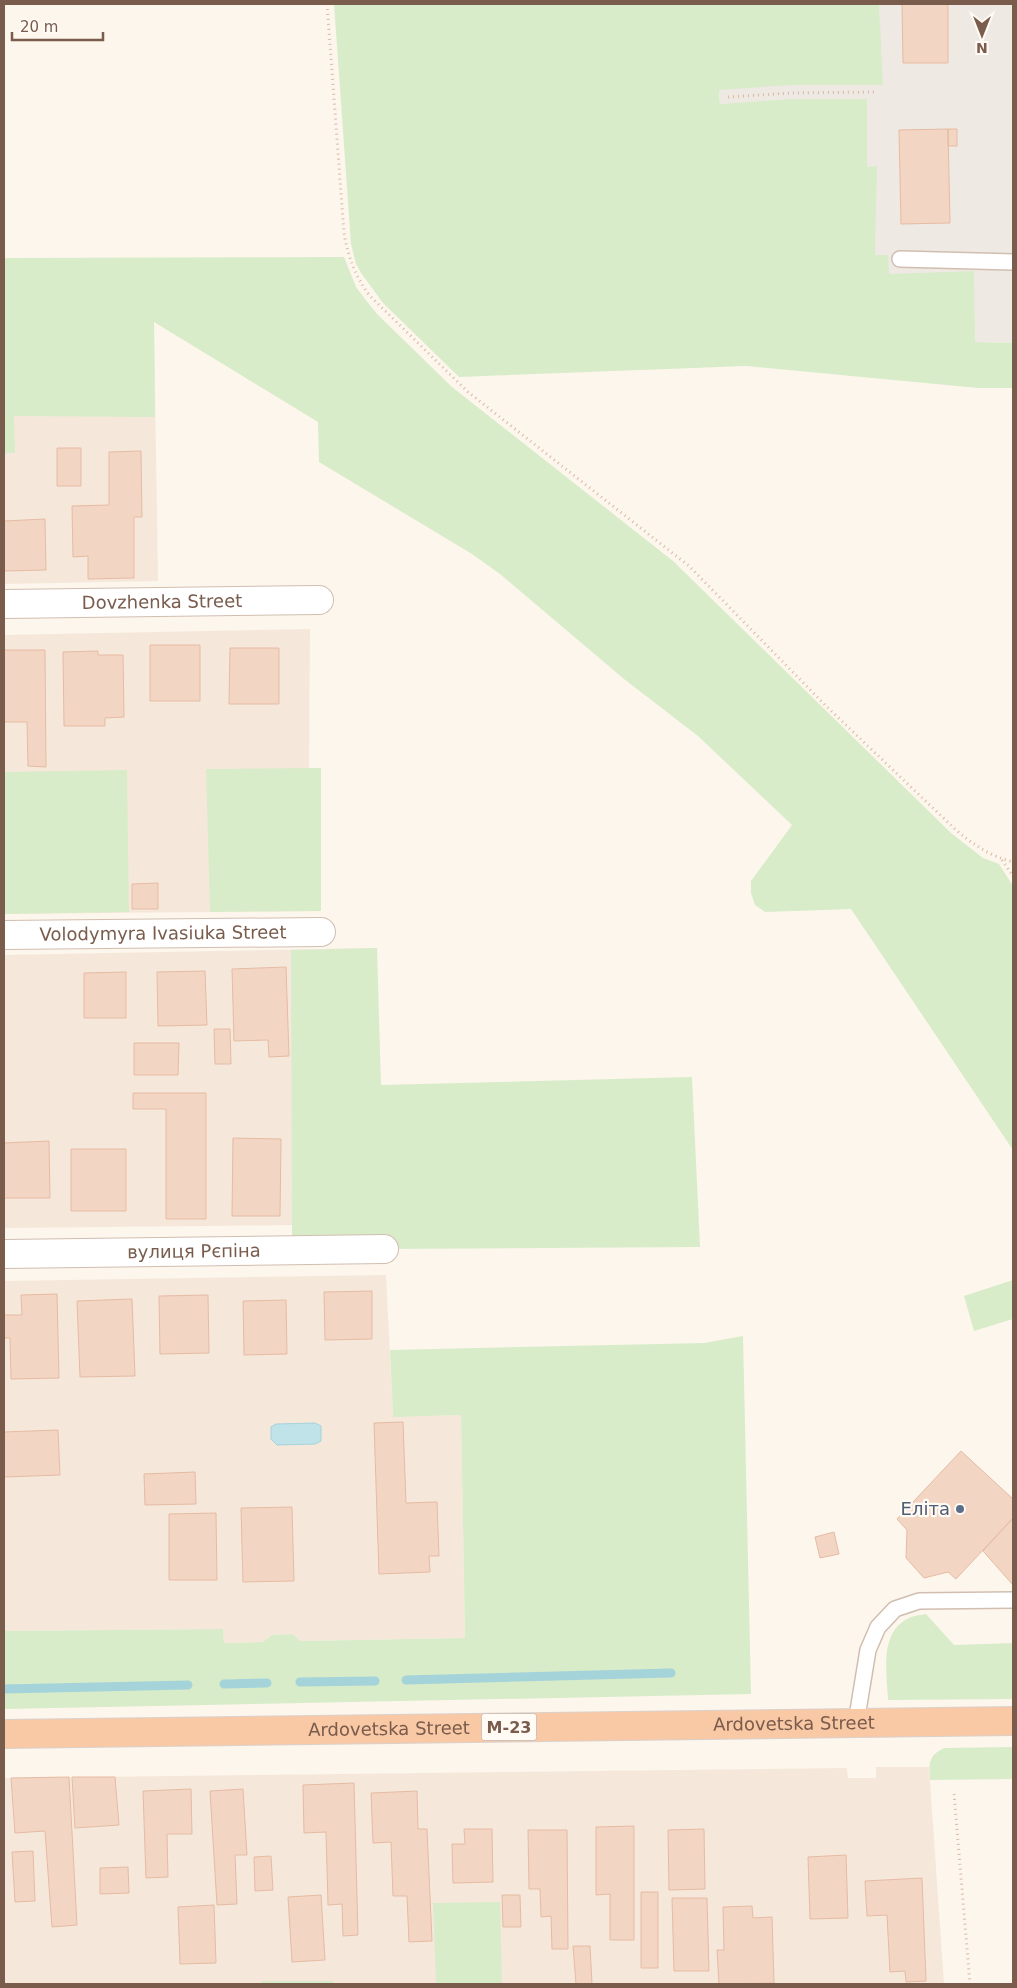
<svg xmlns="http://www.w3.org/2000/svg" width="1017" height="1988" font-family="'DejaVu Sans',sans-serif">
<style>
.residential{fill:#f5e8da}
.industrial{fill:#efe9e4}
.green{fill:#d8ecc9}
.water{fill:#bfe3e8;stroke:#a5d3da}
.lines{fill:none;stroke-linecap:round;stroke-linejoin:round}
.stream{stroke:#a5d3da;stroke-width:9}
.building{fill:#f3d5c3;stroke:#e6bba3}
.service-casing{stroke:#d1beb0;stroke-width:18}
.minor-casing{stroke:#d1beb0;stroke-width:30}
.trunk-casing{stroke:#dad1cd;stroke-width:30}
.path{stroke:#d9b8a5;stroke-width:3;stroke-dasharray:1 4;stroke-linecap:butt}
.service{stroke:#fff;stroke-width:15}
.minor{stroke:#fff;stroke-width:28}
.trunk{stroke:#f9c8a4;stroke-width:28}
.service-dot{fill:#5c6f8a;stroke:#fffaf3;stroke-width:2}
.labels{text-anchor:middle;stroke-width:4.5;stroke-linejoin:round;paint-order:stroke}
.shield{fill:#fffaf3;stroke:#a28b7f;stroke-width:1}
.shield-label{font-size:16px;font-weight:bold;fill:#7a5c4d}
.street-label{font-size:18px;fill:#7a5c4d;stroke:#fffaf3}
.service-label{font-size:18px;fill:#4e5e75;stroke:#fffaf3;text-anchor:end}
</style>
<rect width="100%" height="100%" fill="#fdf6ec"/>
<path class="residential" d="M4,258L154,322L158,581L4,584Z
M310,629L309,768H321V911L4,914V635Z
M377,948L292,1225L4,1228V955Z
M386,1275L393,1416L461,1415L465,1638L300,1641L293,1634L272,1635L263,1642L224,1643L223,1629L4,1631V1281Z
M876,1767H929L944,1984H4V1778L847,1768L848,1778H876Z"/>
<path class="industrial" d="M710,4H1013V343L744,337Z"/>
<path class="green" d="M334,4H879L883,85H791L719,90L720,104L792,99H867V167L877,166L875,255H888L889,274L974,271L975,342L1013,343V388H978L746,366L459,377L383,303L361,273L356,264L351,244Z
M344,257L356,287L365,299L377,314L452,387L673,561L951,833L983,858L999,864L1013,886V1150L851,909L765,912L755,905L751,893V881L792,825L698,736L624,679L500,574L472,554L319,462L318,422L154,322L155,417L14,416L15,453H4V258Z
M321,768V911L210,912L206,769Z
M127,770L129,912L4,914V772Z
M377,948L381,1085L692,1077L700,1247L384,1249L292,1240L291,950Z
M1013,1280V1319L974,1331L964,1296Z
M743,1336L751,1694L4,1709V1631L223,1629L224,1643L263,1642L272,1635L293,1634L300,1641L465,1638L461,1415L393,1417L390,1350L704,1343Z
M926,1614L954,1645L1013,1643V1699L888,1700C887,1674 879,1634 907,1619C912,1616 920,1615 926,1614Z
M1013,1747V1779L930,1780C929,1763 928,1756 944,1748Z
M500,1902L502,1984H436L433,1903Z
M261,1981H333V1984H261Z"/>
<path class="water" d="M315,1423L321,1426V1441L315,1444L277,1445L271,1439V1427L276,1424Z"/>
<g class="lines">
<path class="stream" d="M406,1680L671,1673
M300,1682L375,1681
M224,1684L267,1683
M4,1689L188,1685"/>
</g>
<path class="building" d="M902,4H948V63H903Z
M948,129L950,223L901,224L899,130Z
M948,129H957V146H948Z
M57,448H81V486H57Z
M141,451L142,517H134V578L88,579V556L73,557L72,506L109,505V452Z
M45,519L46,570L4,571V521Z
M150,645H200V701H150Z
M230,648H279V704H229Z
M4,650H45L46,767L28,766L27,722H4Z
M98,651V655H123L124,717L105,718V726H64L63,652Z
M158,883V909H132V884Z
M286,967L289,1056L269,1057L268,1040L234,1041L232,969Z
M205,971L207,1025L158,1026L157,972Z
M126,972V1018H84V973Z
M214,1029H230L231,1064H215Z
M134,1043H179L178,1075H134Z
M133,1093H206V1219H166V1109H133Z
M233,1138L281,1139L280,1216H232Z
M49,1141L50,1198H4V1143Z
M71,1149H126V1211H71Z
M372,1291V1339L325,1340L324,1292Z
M57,1294L59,1378L11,1379L10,1338H4V1315H22L21,1295Z
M208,1295L209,1353L160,1354L159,1296Z
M132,1299L135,1376L80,1377L77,1301Z
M286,1300L287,1354L244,1355L243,1301Z
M403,1422L406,1503L437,1502L439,1556H429L430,1572L379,1574L374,1423Z
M58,1430L60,1475L4,1477V1432Z
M961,1451L1013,1499V1518L956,1579L948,1572L924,1578L906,1558L907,1530L897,1519Z
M195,1472L196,1504L145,1505L144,1474Z
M292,1507L294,1581L243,1582L241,1508Z
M216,1513L217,1580H169V1514Z
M1013,1518V1585L983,1551Z
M834,1532L839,1554L820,1558L815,1537Z
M69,1777L77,1925L52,1927L45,1831L15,1833L11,1778Z
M72,1777H115L119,1825L75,1828Z
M354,1783L358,1935L343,1936L342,1904L328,1905L326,1832L304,1833L303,1785Z
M191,1789L192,1834H167L168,1877L146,1878L143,1791Z
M243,1789L247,1855H235L237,1904L217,1905L210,1791Z
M417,1791L418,1829H427L432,1941L409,1942L407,1896H393L391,1842L373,1843L371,1793Z
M634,1826V1940H610V1894L596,1895V1827Z
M464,1829H492L493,1882L453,1883L452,1844H465Z
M704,1829L705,1889L669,1890L668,1830Z
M528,1830H567L568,1949H552L551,1916L541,1917L540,1889H529Z
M33,1851L35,1901L15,1902L12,1852Z
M846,1855L848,1918L810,1919L808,1857Z
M271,1856L273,1890L255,1891L254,1857Z
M128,1867L129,1893L100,1894V1868Z
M922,1878L926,1981L906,1982L905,1971L890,1972L887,1915L867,1916L865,1881Z
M641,1892H658V1968H641Z
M321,1895L325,1960L292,1962L288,1897Z
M502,1895H520L521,1927H503Z
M672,1898H707L709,1971H674Z
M214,1905L216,1963L180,1964L178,1907Z
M752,1906L753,1918L772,1917L774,1983L719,1984L717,1950H724L723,1907Z
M573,1946H590L592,1984H576Z"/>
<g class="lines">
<g class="service-casing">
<path id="service" d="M900,259L1013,262
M856,1723L868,1650L878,1627L895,1609L919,1601L1013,1600"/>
</g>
<g class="minor-casing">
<g id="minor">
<path id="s1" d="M4,604L319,600"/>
<path id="s2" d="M4,935L321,932"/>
<path id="s3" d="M4,1254L384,1249"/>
</g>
</g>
<g class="trunk-casing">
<g id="trunk">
<path id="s4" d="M4,1734L1013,1721"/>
</g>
</g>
<path class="path" d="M327,4L344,233C348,257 355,275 369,295L468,392L689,566L827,707L956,830C974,845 990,856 1013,862
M728,97L791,93L875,92
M1002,860L1013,876
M954,1794L970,1984"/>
<use href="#service" class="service"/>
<use href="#minor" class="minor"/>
<use href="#trunk" class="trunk"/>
</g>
<circle class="service-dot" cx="960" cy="1509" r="5"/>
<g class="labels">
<rect class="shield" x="481.5" y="1713.5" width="55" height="27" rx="4"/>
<g class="shield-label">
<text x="509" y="1733">М-23</text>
</g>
<g class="street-label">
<text dy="6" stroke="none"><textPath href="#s1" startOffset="158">Dovzhenka Street</textPath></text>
<text dy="6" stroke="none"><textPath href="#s2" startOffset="159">Volodymyra Ivasiuka Street</textPath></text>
<text dy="6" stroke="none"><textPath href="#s3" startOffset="190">вулиця Рєпіна</textPath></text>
<text dy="6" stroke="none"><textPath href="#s4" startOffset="790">Ardovetska Street</textPath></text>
<text dy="6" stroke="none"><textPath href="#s4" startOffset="385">Ardovetska Street</textPath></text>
</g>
<g class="service-label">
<text x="950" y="1515">Еліта</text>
</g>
</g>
<rect width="1017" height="1988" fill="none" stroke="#7a5c4d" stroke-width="10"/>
<g transform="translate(982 35) rotate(180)" stroke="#fffaf3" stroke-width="4" paint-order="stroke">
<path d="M0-4L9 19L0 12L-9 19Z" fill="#7a5c4d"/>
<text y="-8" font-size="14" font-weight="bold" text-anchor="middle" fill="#7a5c4d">N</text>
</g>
<path d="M12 32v8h91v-8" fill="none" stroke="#7a5c4d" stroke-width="2.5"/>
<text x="20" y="32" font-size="15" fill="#7a5c4d" stroke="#fffaf3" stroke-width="4" paint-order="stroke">20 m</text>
</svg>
